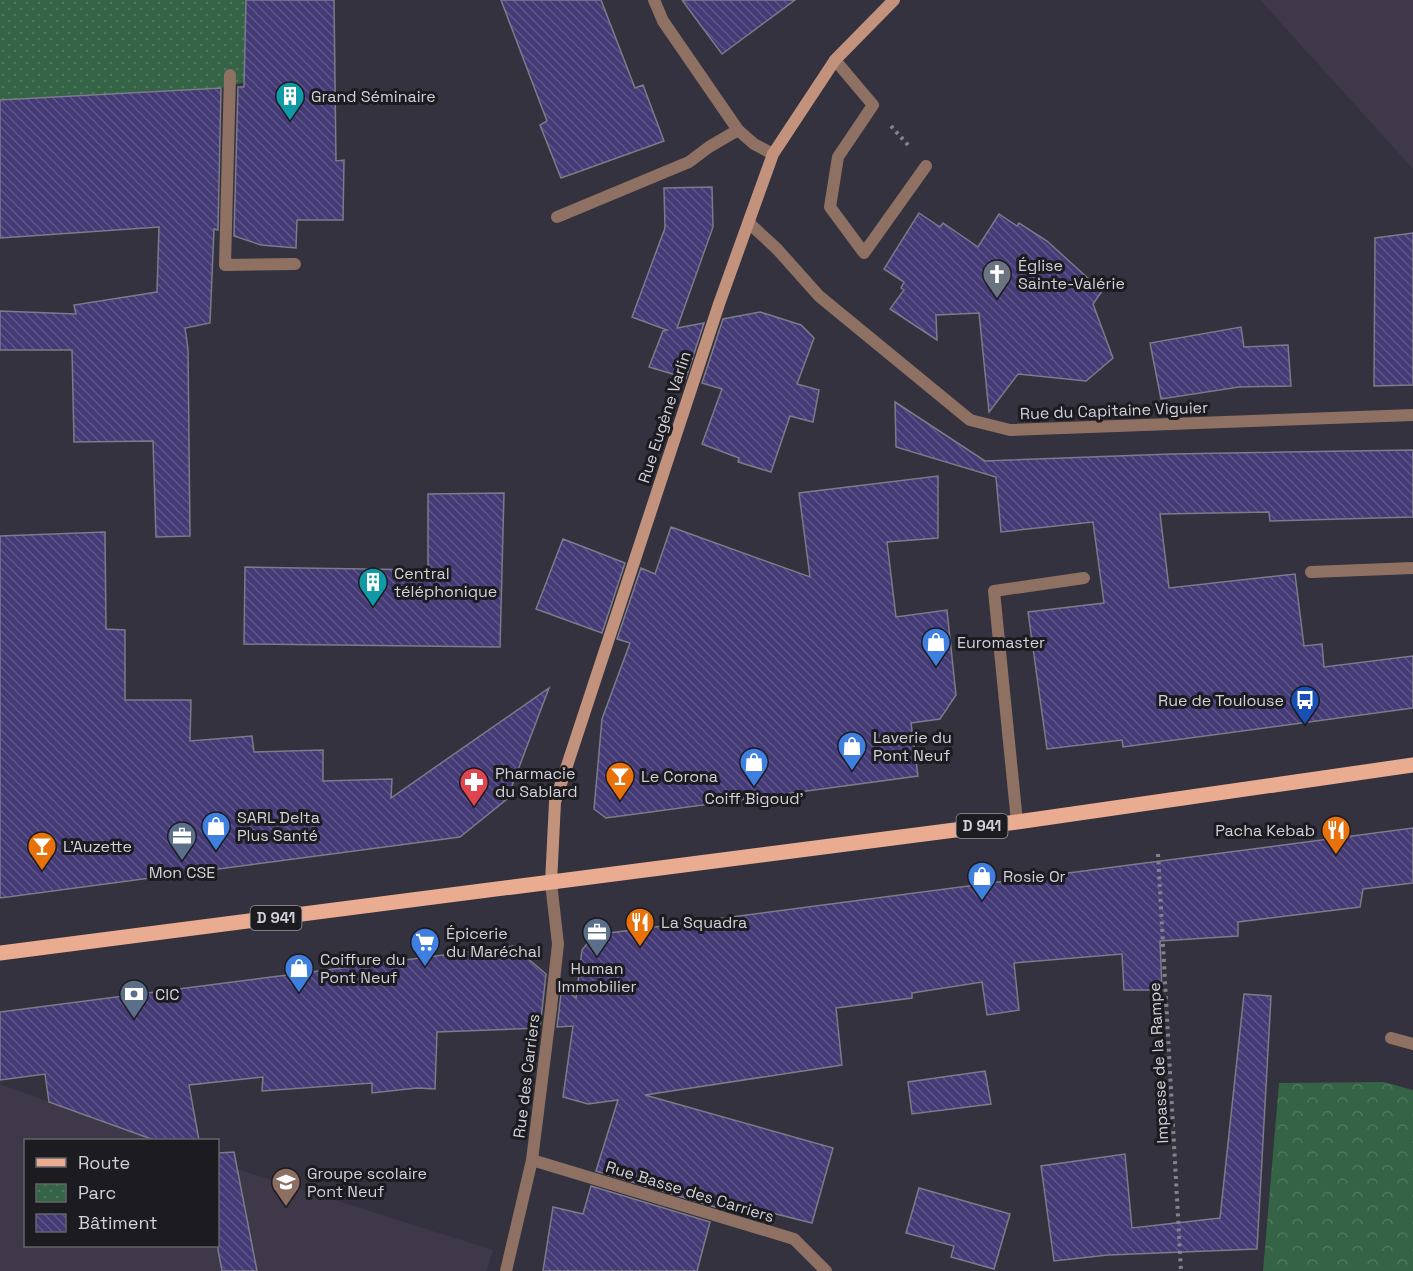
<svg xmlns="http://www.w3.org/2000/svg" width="1413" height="1271" font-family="'Space Grotesk',sans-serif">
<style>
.education{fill:#3e3849}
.forest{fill:url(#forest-crowns)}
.park{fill:url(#park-dots)}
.building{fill:url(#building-back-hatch);stroke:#7c7b89;stroke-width:1.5}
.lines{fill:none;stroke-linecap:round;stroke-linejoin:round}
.path{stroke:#84838d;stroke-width:4;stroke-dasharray:3 4.5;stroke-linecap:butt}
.lane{stroke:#8f7163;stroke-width:12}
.street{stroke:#8f7163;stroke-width:12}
.secondary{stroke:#c2927c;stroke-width:12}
.primary{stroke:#e9ac90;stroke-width:15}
.labels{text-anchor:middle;stroke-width:6;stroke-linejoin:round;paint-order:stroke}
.shield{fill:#1b1b20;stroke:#9b9aa2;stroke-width:1.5}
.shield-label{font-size:15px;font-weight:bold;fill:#d2d1d9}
.poi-label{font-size:16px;fill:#d2d1d9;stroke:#1b1b20;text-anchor:start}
.street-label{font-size:16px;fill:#d2d1d9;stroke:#1b1b20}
</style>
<defs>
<pattern id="forest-crowns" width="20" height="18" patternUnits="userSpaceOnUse" patternTransform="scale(1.5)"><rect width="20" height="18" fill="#346345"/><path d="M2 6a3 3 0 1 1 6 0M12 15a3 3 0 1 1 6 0" fill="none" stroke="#50785f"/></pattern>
<pattern id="park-dots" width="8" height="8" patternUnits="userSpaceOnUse" patternTransform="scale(1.5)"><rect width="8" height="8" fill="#346345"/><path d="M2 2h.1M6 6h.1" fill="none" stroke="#50785f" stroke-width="1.8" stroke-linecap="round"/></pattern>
<pattern id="building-back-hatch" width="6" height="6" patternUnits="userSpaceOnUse" patternTransform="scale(1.5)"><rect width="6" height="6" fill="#443a75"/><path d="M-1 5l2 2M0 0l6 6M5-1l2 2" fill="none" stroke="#5e5588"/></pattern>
</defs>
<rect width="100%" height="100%" fill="#33323e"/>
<path class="education" d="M1260,0H1413V169Z
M0,1084L154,1140H26V1246H218V1163L493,1250L487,1271H0Z"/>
<path class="forest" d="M1384,1082L1413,1090V1271H1263L1279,1083Z"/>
<path class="park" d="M0,0H246L245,82L221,88L0,100Z"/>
<path class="building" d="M246,0H334L336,161L344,160L343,220H297L296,248L261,245L234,236L238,87H244Z
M501,0H601L635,88L643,85L664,141L561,178L540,125L547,121Z
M682,0H795L722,54Z
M221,88L218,230L214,229L210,323L185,328L188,349L190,536L156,537L153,441L74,442L72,350H0V311L76,314L74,305L157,292L159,227L0,238V100Z
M712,187L713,227L677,328L704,323L686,378L649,367L663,331L667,330L632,317L665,228L664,188Z
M919,213L940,227L943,223L978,247L999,214L1017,226L1019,223L1047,241L1102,291L1093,304L1113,358L1086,381L1018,374L989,412L979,313L936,315L937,340L890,309L904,290L901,288L904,282L884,269Z
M1413,233V385L1374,386L1375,238Z
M760,312L801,325L814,338L797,384L819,390L813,422L790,416L771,472L738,462L739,458L702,444L722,389L702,383L723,319Z
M1241,327L1244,347L1288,345L1291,386L1239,387L1161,399L1150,343Z
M895,402L985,461L1171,454L1413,450V517L1270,521L1269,512L1160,514L1169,588L1295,574L1304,646L1322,644L1324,667L1413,656V708L1123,747L1122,740L1047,749L1028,612L1104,603L1093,522L1001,532L996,477L896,447Z
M938,476V538L887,542L896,617L947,610L956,695L940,719L911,723L918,776L606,818L594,809L602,719L630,643L617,639L641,568L655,574L671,527L810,577L799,493Z
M504,493L500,647L244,644L245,567L428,570V494Z
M105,532L106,629L125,630V700H191L190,741L252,736L254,752L323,750V781L392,779L391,798L549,688L507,799L460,837L0,898V536Z
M563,539L625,563L602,633L536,609Z
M1413,828V883L1363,889L1360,907L1238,922V936L1160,941L1162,990H1124L1122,954L1014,963L1019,1010L987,1015L982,982L912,993V998L836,1008L842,1065L645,1095L833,1148L812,1223L717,1199L715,1207L596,1171L618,1100L588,1104L563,1097L573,1026L557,1027L562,986L576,998L582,950L594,935Z
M513,946L546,974L540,1028L437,1032L435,1089L417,1088L372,1093V1083L262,1091L263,1077L189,1085L199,1140H154L49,1102L45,1074L0,1080V1012Z
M1244,994L1271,996L1257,1249L1108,1255L1054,1261L1041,1166L1125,1154L1132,1228L1220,1218Z
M985,1071L991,1104L912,1114L908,1082Z
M234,1152L257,1271H222L218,1250V1153Z
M591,1186L710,1222L697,1271H543L553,1207L583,1214Z
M919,1188L1010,1214L994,1269L951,1257L954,1246L906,1233Z"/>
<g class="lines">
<path class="path" d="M891,126L908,145
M1158,854L1181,1271"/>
<path class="lane" d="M835,60L873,105L838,157L830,207L864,253L926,166
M230,75L225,265L295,264
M557,217L689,162L709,147L738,130
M1311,572L1413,568
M1017,822L994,591L1084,578
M1391,1038L1413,1044"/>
<path class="street" d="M654,0L663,21L738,130L754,144L773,154
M749,223L777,249L819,296L970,420L1010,430L1413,415
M532,1160L794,1239L826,1271
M506,1271L532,1160L551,1008L558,944L551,883"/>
<path class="secondary" d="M551,883L555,802L719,304L773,154L835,60L894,0"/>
<path class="primary" d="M0,953L1017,822L1413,765"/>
</g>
<defs>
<g id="building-pin" transform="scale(1.5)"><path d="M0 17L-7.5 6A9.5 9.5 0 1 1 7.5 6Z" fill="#0f9aa8" stroke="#1b1b20"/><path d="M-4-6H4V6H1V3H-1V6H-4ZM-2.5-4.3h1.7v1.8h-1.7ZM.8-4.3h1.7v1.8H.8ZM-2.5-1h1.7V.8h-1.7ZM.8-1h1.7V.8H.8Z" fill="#fff"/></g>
<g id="church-pin" transform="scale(1.5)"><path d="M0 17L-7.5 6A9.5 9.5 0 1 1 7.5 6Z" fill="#6b7280" stroke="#1b1b20"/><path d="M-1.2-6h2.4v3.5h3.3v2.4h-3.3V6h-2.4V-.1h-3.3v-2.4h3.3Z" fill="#fff"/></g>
<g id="shop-pin" transform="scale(1.5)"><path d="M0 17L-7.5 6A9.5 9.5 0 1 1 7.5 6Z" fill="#3f7fe0" stroke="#1b1b20"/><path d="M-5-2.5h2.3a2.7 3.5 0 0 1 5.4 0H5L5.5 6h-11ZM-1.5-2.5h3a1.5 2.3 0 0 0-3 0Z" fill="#fff"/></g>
<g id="bus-pin" transform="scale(1.5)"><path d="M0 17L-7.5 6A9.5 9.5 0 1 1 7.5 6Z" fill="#1a4fb4" stroke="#1b1b20"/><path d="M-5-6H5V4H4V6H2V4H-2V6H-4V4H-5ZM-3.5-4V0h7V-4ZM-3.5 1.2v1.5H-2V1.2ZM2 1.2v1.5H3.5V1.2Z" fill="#fff"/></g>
<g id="bar-pin" transform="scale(1.5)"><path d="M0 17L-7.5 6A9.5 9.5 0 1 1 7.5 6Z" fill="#e8710a" stroke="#1b1b20"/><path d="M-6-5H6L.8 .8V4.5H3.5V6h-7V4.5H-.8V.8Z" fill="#fff"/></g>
<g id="pharmacy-pin" transform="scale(1.5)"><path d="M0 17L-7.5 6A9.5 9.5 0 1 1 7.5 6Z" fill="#e0444e" stroke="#1b1b20"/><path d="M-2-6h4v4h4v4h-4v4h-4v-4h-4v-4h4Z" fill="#fff"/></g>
<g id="restaurant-pin" transform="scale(1.5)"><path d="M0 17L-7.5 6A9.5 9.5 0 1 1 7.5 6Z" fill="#e8710a" stroke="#1b1b20"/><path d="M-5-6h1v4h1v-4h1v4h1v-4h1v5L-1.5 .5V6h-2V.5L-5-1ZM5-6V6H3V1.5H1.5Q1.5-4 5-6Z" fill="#fff"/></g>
<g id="office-pin" transform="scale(1.5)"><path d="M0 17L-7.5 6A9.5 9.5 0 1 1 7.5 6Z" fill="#5c6f8a" stroke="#1b1b20"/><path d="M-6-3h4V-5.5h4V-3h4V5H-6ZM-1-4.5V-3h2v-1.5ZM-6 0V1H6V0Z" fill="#fff"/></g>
<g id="supermarket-pin" transform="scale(1.5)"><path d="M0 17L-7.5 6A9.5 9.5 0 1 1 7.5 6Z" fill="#3f7fe0" stroke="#1b1b20"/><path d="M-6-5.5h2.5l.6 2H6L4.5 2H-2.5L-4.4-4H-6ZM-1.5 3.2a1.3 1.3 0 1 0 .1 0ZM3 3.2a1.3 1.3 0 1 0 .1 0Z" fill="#fff"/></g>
<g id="bank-pin" transform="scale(1.5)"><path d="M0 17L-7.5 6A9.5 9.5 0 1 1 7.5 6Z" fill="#5c6f8a" stroke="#1b1b20"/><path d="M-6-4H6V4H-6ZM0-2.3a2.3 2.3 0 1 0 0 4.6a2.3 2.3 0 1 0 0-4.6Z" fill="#fff"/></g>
<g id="school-pin" transform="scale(1.5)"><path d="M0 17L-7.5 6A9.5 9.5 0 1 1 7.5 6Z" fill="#8d6e63" stroke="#1b1b20"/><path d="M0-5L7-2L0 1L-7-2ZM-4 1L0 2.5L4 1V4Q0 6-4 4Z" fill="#fff"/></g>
</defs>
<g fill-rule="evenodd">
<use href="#building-pin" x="290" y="96"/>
<use href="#church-pin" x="997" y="274"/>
<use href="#building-pin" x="373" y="582"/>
<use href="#shop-pin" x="936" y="642"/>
<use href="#bus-pin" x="1305" y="700"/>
<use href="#shop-pin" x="852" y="746"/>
<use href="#shop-pin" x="754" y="762"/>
<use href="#bar-pin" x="620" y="776"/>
<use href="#pharmacy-pin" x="474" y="782"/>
<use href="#shop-pin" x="216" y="826"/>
<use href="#restaurant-pin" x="1336" y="830"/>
<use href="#office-pin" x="182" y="836"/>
<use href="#bar-pin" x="42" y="846"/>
<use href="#shop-pin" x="982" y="876"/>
<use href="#restaurant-pin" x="640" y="922"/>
<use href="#office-pin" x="597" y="932"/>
<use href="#supermarket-pin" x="425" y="942"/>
<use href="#shop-pin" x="299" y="968"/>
<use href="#bank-pin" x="134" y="994"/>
<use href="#school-pin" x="286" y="1182"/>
</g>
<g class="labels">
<g class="shield">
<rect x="956.5" y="814" width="51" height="24" rx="4.5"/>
<rect x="250.5" y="906" width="51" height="24" rx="4.5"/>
</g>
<g class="shield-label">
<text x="982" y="831">D 941</text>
<text x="276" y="923">D 941</text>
</g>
<g class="poi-label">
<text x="311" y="102">Grand Séminaire</text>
<text x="1018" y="271">Église<tspan x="1018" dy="18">Sainte-Valérie</tspan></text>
<text x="394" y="579">Central<tspan x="394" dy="18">téléphonique</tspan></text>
<text x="957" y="648">Euromaster</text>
<text x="1284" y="706" text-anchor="end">Rue de Toulouse</text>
<text x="873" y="743">Laverie du<tspan x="873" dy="18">Pont Neuf</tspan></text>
<text x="495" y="779">Pharmacie<tspan x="495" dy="18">du Sablard</tspan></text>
<text x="641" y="782">Le Corona</text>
<text x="754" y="804" text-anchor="middle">Coiff Bigoud'</text>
<text x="237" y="823">SARL Delta<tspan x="237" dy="18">Plus Santé</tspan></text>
<text x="1315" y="836" text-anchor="end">Pacha Kebab</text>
<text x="63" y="852">L'Auzette</text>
<text x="182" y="878" text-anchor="middle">Mon CSE</text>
<text x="1003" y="882">Rosie Or</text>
<text x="661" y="928">La Squadra</text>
<text x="446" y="939">Épicerie<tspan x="446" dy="18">du Maréchal</tspan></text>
<text x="320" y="965">Coiffure du<tspan x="320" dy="18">Pont Neuf</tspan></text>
<text x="597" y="974" text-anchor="middle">Human<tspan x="597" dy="18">Immobilier</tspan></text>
<text x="155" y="1000">CIC</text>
<text x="307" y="1179">Groupe scolaire<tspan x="307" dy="18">Pont Neuf</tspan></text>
</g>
<g class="street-label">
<text transform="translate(1114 410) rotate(-2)" y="6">Rue du Capitaine Viguier</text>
<text transform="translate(664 417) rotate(-72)" y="6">Rue Eugène Varlin</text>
<text transform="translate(1158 1063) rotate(-93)" y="6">Impasse de la Rampe</text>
<text transform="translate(526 1076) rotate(-83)" y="6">Rue des Carriers</text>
<text transform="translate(690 1191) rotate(17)" y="6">Rue Basse des Carriers</text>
</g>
</g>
<rect x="24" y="1139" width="195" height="108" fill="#1b1b20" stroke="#64646a" stroke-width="1.5"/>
<rect x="36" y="1158" width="30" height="9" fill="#e9ac90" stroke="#64646a" stroke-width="1.5"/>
<text x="78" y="1169" font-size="18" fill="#d2d1d9">Route</text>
<rect x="36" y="1184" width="30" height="18" fill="url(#park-dots)" stroke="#64646a" stroke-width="1.5"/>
<text x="78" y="1199" font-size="18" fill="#d2d1d9">Parc</text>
<rect x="36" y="1214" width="30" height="18" fill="url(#building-back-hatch)" stroke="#64646a" stroke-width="1.5"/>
<text x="78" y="1229" font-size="18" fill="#d2d1d9">Bâtiment</text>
</svg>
